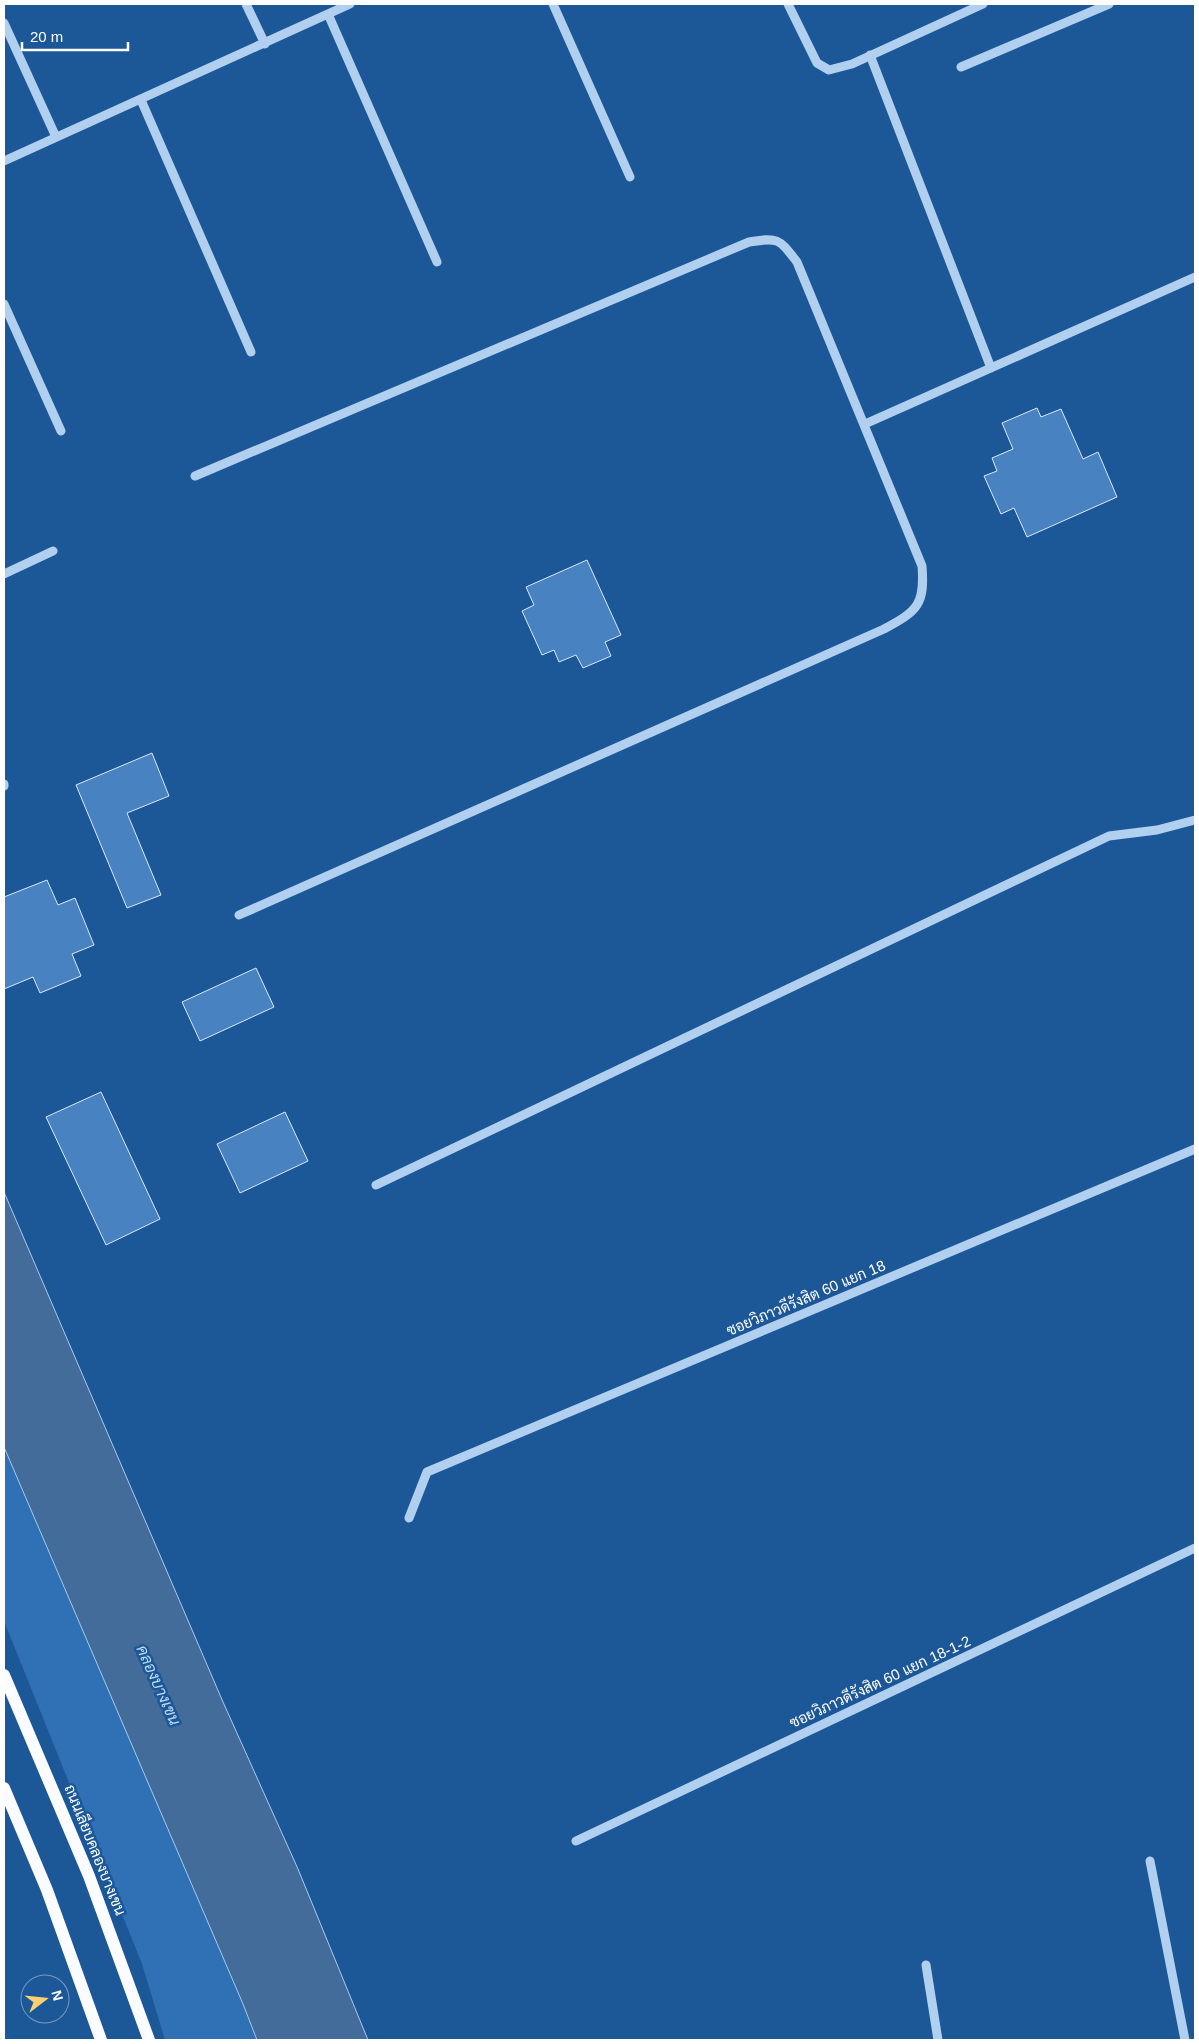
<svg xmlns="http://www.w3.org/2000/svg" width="1199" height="2044" font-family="Arial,Sarabun,sans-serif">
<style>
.green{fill:#3071b5}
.water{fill:#436c9a;stroke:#a4cbf2}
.building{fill:#4982c0;stroke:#d8e9fb}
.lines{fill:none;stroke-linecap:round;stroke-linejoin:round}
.minor{stroke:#b1d0f0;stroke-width:9}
.major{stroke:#fafcff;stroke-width:12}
.labels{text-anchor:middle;stroke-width:5;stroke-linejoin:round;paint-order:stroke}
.street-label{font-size:15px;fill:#fff;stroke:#1c5798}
.water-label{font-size:16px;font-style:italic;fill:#bddaf7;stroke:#1c5798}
</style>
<rect width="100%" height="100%" fill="#1c5798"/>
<path class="green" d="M4,1447L243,2004L257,2040H165L142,1964L4,1621Z"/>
<path class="water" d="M4,1192L223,1702L298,1869L368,2040H257L243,2004L4,1447Z"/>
<path class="building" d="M1037,408L1041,417L1061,409L1083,459L1098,452L1117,497L1027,537L1014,508L1001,514L984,476L997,471L992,458L1013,449L1002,423Z
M587,560L621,635L605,642L611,656L583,668L576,655L559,662L554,650L542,655L522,611L534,605L526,587Z
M152,753L169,796L127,813L161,895L127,908L76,785Z
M47,880L58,905L75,898L94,945L72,954L81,976L40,993L33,977L4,989V897Z
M256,968L274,1007L200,1041L182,1002Z
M101,1092L160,1219L106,1245L46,1117Z
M285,1112L308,1161L240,1193L217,1144Z"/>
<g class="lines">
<path class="minor" d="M246,4L265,44
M553,4L630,177
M788,4L817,63L829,70L852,64L983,4
M328,14L437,262
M4,23L56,137
M870,55L991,368
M961,67L1109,4
M141,100L251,352
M4,161L350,4
M4,304L61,431
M865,424L1195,277
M195,476L749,242C779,237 779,239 797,262L922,566C925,604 918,611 884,629L239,915
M4,574L53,551
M4,784V786
M376,1185L1109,836L1157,830L1195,820
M409,1518L427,1472L1195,1149
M576,1841L1195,1548
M1150,1861L1185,2040
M926,1965L938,2040"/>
<path class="major" d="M4,1675L89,1876L149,2040
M4,1788L47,1890L101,2040"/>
</g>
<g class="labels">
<g class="street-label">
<text transform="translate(806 1298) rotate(-23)" y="5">ซอยวิภาวดีรังสิต 60 แยก 18</text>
<text transform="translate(880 1682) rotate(-25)" y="5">ซอยวิภาวดีรังสิต 60 แยก 18-1-2</text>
<text transform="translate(95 1850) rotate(68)" y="5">ถนนเลียบคลองบางเขน</text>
</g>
<g class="water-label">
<text transform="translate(159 1685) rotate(66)" y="6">คลองบางเขน</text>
</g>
</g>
<rect width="1199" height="2044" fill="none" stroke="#ffffff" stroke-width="10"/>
<g transform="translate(45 1999) rotate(74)"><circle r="24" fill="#1c5798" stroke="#779ac1"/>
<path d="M0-4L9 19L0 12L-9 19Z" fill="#ffd070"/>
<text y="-8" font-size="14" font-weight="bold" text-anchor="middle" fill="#ffffff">N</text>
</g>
<path d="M22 42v8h106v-8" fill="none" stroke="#ffffff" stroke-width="2.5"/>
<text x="30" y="42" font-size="15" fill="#ffffff" stroke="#1c5798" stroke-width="4" paint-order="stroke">20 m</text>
</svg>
